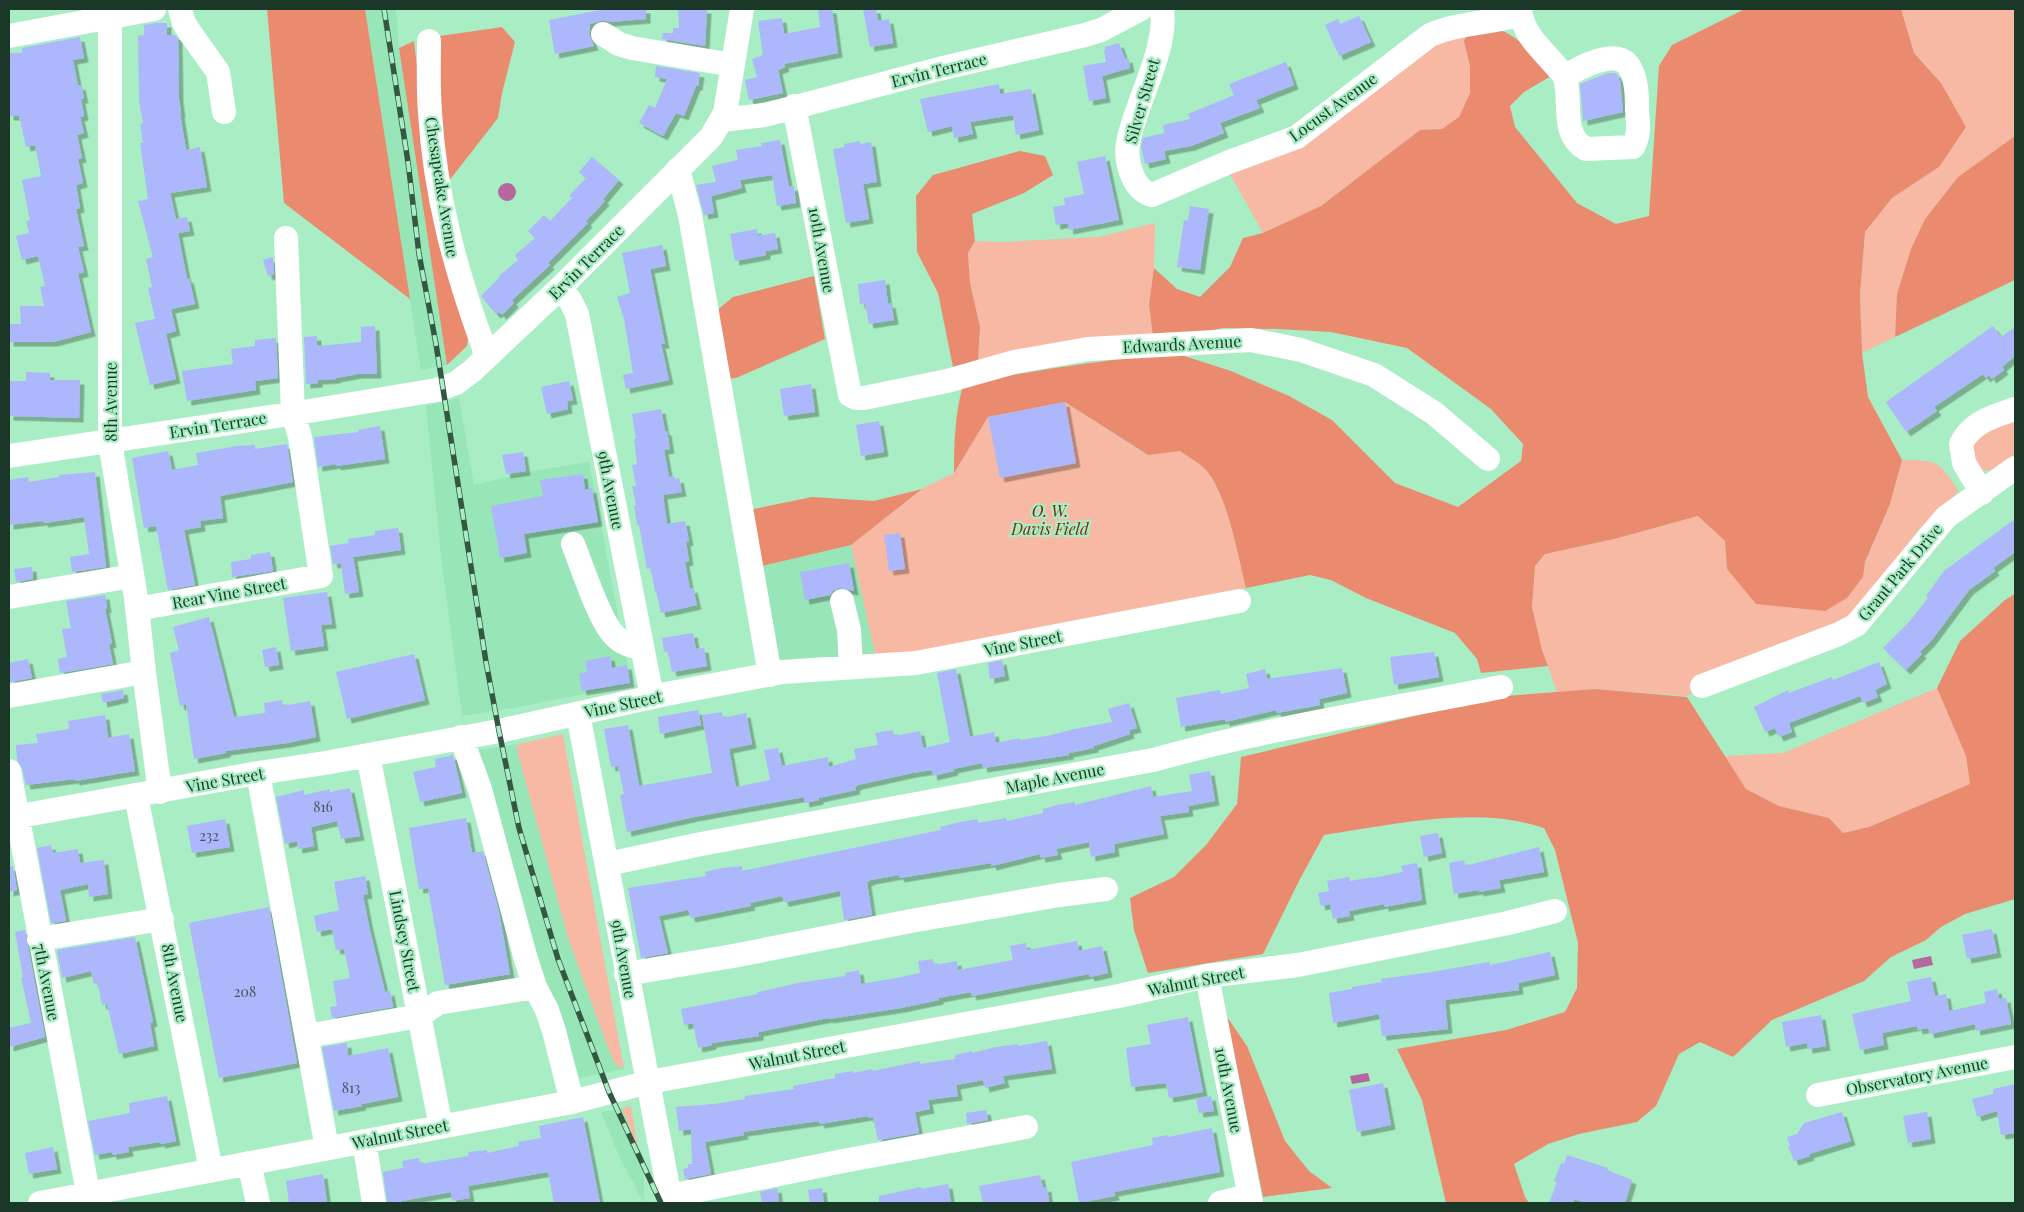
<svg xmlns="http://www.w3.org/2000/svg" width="2024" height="1212" font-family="'Playfair Display',serif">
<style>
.built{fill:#98e5b7}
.green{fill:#f7b8a4}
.forest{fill:#ea8b6f}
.water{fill:#b567a0}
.building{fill:#acb7fc;filter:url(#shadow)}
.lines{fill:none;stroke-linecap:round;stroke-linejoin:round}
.minor{stroke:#fff;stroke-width:24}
.rail-casing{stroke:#345742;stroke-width:5.5}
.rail{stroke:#a8edc4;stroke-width:4;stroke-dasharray:11;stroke-linecap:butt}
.labels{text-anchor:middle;stroke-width:4.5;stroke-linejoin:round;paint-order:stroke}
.number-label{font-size:14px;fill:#3f575c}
.street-label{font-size:16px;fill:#1b3727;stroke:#a8edc4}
.park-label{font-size:16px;font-style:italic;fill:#7c280b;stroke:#a8edc4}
</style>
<defs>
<filter id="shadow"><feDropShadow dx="4.5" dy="4.5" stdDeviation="0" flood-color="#0004"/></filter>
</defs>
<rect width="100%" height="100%" fill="#a8edc4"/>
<path class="built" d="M365,9H396L399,48L447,365L421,370Z
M459,398L474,485L538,470L589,462L631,684L514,708L462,716L441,556L426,406Z
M851,545L875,654L774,664L754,568Z
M518,744L517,750L568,938L605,1040L615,1064L624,1069L580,1078L522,917L473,751Z
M622,1108L644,1160V1203L620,1158L601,1112Z"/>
<path class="green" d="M1901,9H2015V136L1958,177L1925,219L1911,249L1897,294L1895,337L1862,353L1860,294L1865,232L1892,198L1939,167L1941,83L1914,53Z
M1468,32L1464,41L1470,66V93L1459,117L1442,129L1420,130L1321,206L1263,233L1230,174L1423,48Z
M1155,223L1154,268L1149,305L1153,336L978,361L980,327L970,283L968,253L975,241L1001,242L1099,237Z
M1065,402L1147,455L1180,451C1188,457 1198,462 1205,469C1227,492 1238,556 1246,588L945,652L875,654L851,545L922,489L954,473L988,417Z
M2015,419V459C2002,467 1992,476 1976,467L1970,445L1975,436Z
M1902,460C1939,460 1938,461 1959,491L1919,529L1857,610L1844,620L1753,654L1691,681L1693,693L1687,696L1595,689L1557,692L1542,650L1532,607L1535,566L1545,554L1614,539L1698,516L1725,541L1727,569L1863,577L1865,563L1890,504Z
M1937,688L1966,756L1970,784L1869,827L1843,833L1829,818L1779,806L1746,789L1724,756L1783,753Z
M563,734L624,1069L615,1064L605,1040L568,938L517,750L518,744Z
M631,1106L638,1149L622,1108Z"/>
<path class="forest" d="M267,9H365L410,299L284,203Z
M1745,9H1901L1914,53L1941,83L1966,127L1939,167L1892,198L1865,232L1860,294L1862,353L1868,397L1902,460L1890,504L1865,562L1863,577L1847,598L1825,611L1756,604L1727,569L1725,541L1698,516L1614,539L1545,554L1535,566L1532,607L1542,650L1548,666L1481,673L1477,659L1455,633L1366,598L1331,580L1310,575L1246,588C1238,556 1227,492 1205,469C1198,462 1188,457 1180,451L1148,455L1065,402L988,417L954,473C954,443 955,414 963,385C1029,370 1097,362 1165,353L1178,354L1231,371L1289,396L1332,420L1395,483L1458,507L1521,461L1523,444L1491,409L1407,348L1331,332L1277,329L1223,328L1168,339L1153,336L1149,305L1154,268L1177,289L1200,297L1230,267L1243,238L1263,233L1321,206L1420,130L1442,129L1459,117L1470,93V66L1464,41L1468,32C1476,31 1484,29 1492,29C1515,29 1537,60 1551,76L1524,92L1510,106L1515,127L1577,203L1616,224L1649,216L1659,66L1672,45Z
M502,27L515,42L502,93L498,118L445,186L440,78V36Z
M414,41L434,211L469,329L467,346L447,365L399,48Z
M2015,136V280L1895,337L1897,294L1911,249L1925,219L1958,177Z
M1020,151L1045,156L1053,175L1024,193L972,214L975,241L968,253L970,283L980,327L978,361L954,372L938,293L917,252L916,196L933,175Z
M814,276L825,339L736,378L724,379L715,312L733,297Z
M922,489L851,545L754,568L749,510L812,497L874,501Z
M2015,594V899L1965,914L1941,927L1926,940L1891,957L1864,981L1772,1020L1733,1057L1700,1042L1679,1054L1656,1106L1637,1122L1579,1134L1548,1144L1514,1164L1525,1197L1529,1203H1446L1422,1100L1397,1049L1506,1030L1565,1012L1577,988L1578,943L1555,850L1544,828C1477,805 1393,825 1324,835L1300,879L1263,954L1148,973L1134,930L1130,898L1174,877L1206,845L1237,804L1241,757L1494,697L1595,689L1687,697L1746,789L1779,806L1829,818L1843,833L1869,827L1970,784L1966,756L1937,688L1960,641L2005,600Z
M1227,1017L1247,1046L1285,1141L1309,1171L1332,1188L1263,1197Z"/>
<path class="water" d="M498 192a9 9 0 1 1 18 0a9 9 0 1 1-18 0Z
M1931,956L1933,965L1914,969L1912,960Z
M1368,1073L1370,1081L1352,1084L1350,1076Z"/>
<path class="building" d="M605,9H646V19L610,22L603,20L590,24L589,34L594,46L555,54L549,20Z
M678,9H707L705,46L662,39L663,33H673V28H679Z
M818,9H832L838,53L784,64L785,67L778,70L783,93L749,100L745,80L757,77L752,59L763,55L758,21L782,18L784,34L820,27Z
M863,9H876L878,21L889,19L893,43L870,47Z
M1359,16L1371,42L1339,56L1325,25L1338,19L1340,24Z
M156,23H167V35H175L178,39L179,99L181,113H180L186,150L200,147L207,187L170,193L176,219L187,217L190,231L178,233L187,279L189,278L195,304L171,309L176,331L166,334L176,379L150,385L135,323L155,319L148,288L152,287L146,259L153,257L138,201L148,199L140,143H143L140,124L143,123L139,101L138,36L144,35V25Z
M80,37L84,58L73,60L78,86L81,85L84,99H81L84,116L80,117L84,133L77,135L82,158L78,159L83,183L76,185L80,208L76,209L84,246L78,247L84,272L78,274L91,332L53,342H9V324H21L20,306H44L40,287L45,286L38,256L22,260L16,236L29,233L26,221L30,220L22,180L41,176L35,145L26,147L19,116H9V53H22V48Z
M1119,43L1125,59L1128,58L1130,68L1102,76L1106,98L1089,101L1083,66L1106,62L1104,51L1105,50V47Z
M1286,62L1294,85L1256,100L1260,108L1220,123L1224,133L1191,146L1164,151L1166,159L1145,164L1141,147L1143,138L1164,133L1163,125L1190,119L1188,114L1234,95L1229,84Z
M656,66L700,73L698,86H696L684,116L676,113L663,136L639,123L649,105L655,108L667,79L655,77Z
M1608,73H1616L1620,80L1623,112L1583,121L1580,84Z
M999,84L1000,94L1031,89L1039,130L1016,135L1013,115L970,122L973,134L954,138L952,126L928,132L920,99Z
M780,140L789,187L794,186L796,203L777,206L772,175L740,180L742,188L711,196L714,213L704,215L696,185L716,182L712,166L738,160L736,150L762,146L761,143Z
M860,141V144L871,142L877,182L863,184L869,219L846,223L833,149L845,147L844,144Z
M1105,156L1119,220L1069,230L1068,223L1056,225L1053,207L1065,205L1064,198L1084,194L1077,162Z
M592,157L619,180L603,199L605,201L586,221L588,223L548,263L550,265L512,300L514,303L502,315L499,312L496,314L481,296L500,277L499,276L518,260L515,255L535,238L528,231L544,215L550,221L572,198L569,196L586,178L579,172Z
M1190,206L1209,209L1200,270L1177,267L1184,220L1188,221Z
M757,229L758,236L775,233L778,249L766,251V255L735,261L730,234Z
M662,245L666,266L650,269L665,344H661L669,380L626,389L623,375L633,373L624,319L617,297L630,293L622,253Z
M273,257L274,274L268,276L263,260Z
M885,280L888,304L891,303L894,320L869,324L865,303L860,304L858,284Z
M375,326L377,374H358L336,378V379L318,380V383L306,384L304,337L317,336V346L361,342V327Z
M1993,326L2001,337L2015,327V356L2002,367L2004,370L1992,379L1989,375L1986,378L1983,374L1934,407L1937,411L1906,432L1886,402Z
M276,338L278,378L255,381L256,390L187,401L182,371L233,364L231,349L255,346V340Z
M26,372L50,373V380H80L79,418L9,416V381H26Z
M569,381L573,400L567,401L568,409L547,414L541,387Z
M811,384L815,412L784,416L780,389Z
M1065,402L1076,463L1000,478L988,417Z
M661,409L665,431H667L670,449L664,450L669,477L674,476L675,479L679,478L682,492L663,495L667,524L685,521L689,541L686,542L689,561L685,562L690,589L693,588L697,605L661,613L656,591L655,592L651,568L647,569L639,525H637L634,506L636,505L632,486H636L632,465L637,464L634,439H636L632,414Z
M879,421L884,452L861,456L856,425Z
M380,426L385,459L336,466V464L318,467L314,437L359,432L358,430Z
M287,444L293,482L220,496L223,518L200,521L201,527L184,530L195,585L168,590L156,526L144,528L132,458L168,451L172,470L198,465L196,453L237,446L255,445V449Z
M523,452L526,471L506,474L502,455Z
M95,472L106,567L72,572L70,557L89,554L84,517L44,523L43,521L9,525V480L28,477L29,482L59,477V475Z
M583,474L585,490L592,488L598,522L524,534L527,553L500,558L491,506L543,496L540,480Z
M2015,519V552L1993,568L1995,571L1969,590L1931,641L1920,652L1922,654L1906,670L1883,648L1909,622L1928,598L1926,596L1944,571Z
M398,528L401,550L353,557L359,592L345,594L341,563L333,564L330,546L349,543L348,539L375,535V531Z
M900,533L905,569L889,571L884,535Z
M270,552L273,571L232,577L231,562L251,559V555Z
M849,563L854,591L839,588L833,591L830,595L805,600L800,572Z
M32,567L33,579L16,582L14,569Z
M327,592L332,624L321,625L324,646L291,651L283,598Z
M105,595L107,608L105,609L112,643L109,644L113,664L60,673L58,659L67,657L62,629L71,628L66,601Z
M209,617L234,717L265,713L264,703L282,700L283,706L310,701L316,737L287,743L226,751V753L194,759L186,704L180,706L170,653L179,650L173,627Z
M693,633L696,649L704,648L707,666L672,672L668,651L664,652L662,638Z
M276,647L279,665L265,667L262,650Z
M1434,652L1439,677L1394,685L1390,657Z
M414,654L425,700L347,719L336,672Z
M610,656L612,668L627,665L630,683L582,691L579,674L587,672L585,661Z
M28,659L32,678L10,682L9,663Z
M1002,660L1005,676L990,679L988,663Z
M1879,662L1887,684L1875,690L1878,697L1863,703L1860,696L1789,723L1792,732L1779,737L1775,728L1765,732L1754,707L1788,690L1789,693L1832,677L1833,680Z
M1342,668L1347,693L1319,699L1320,705L1277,713L1276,710L1225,722V719L1181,727L1176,698L1220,690L1221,694L1249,688L1246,674L1265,669L1267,679Z
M956,669L970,737L994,732L996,743L1019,738L1020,740L1047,736L1070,730L1112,722L1108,709L1129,703L1137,728L1129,730L1130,734L1094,746V748L1069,753V755L983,768L982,763L953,769L954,771L933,776L932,770L912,773L858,785L855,787L856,790L819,798V800L805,803L804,797L694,817L627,832L620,795L624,794L618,766L611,767L604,729L628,725L639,786L712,773L702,715L722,712L723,718L746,713L752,744L729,749L736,787L770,780L764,750L778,748L782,766L828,757L829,767L856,759L854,749L878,745L875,733L893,730L894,736L920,731L923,748L950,742L937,673Z
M123,690L124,698L103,703L101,694Z
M698,710L701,725L660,734L658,717Z
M105,715L108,738L129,734L135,771L75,781V779L26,785L22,768L17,760L16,745L38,743L36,734L69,729L68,721Z
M453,755L462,793L420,802L413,772L436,767L435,759Z
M1210,771L1215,801L1188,806L1189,812L1160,816L1164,834L1114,844L1115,852L1091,857L1089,842L1056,849L1058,855L1041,858L1040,854L992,866L991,863L900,878L899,875L871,880L867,882L872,915L844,920L840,891L786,902H784L782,896L750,903L751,906L691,918L688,910L659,916L668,953L641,958L628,888L706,876L705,872L722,868L742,866V871L941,830L940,827L956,823L977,819L978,823L1006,818L1007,821L1043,813V809L1057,805L1075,802V805L1151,786L1153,797L1192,791L1189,775Z
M350,788L360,836L341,839L337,821L311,827L314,846L298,849L297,841L285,844L276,797L304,790V795L330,789V792Z
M466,818L472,853L483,851L499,912L510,974L445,985L428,888L419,889L409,828Z
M225,819L230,847L192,853L187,826Z
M1438,833L1442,853L1424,857L1420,836Z
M51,845L53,853L78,849L80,863L104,860L108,894L89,897L88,884L60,890L66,921L51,923L37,848Z
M1539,847L1544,872L1499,880L1501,888L1479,892V890L1454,894L1449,863L1464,860L1465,866Z
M1417,863L1422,900L1384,907V904L1349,911L1350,916L1333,919L1330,904L1321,906L1318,893L1329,891L1327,881L1349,877L1350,881L1373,877V878L1403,872L1401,866Z
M13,866L17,890L9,892V867Z
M365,876L368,894L363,895L369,926L385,992L390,991L393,1007L332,1018L330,1007L337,1006L333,981L350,978L344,949L336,950L332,929L317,932L314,916L339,910L334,882Z
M269,907L297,1063L219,1078L189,923Z
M1992,929L1997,953L1967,959L1962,935Z
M25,930L45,1037L9,1047V1028L31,1023L21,977H23L15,932Z
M135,937L153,1022L150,1023L154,1046L119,1054L107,1004L102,1005L98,983L94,984L91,971L62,978L57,950Z
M1077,941L1079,951L1102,946L1108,973L1090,977L1089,974L972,996L971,992L939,998V1000L901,1008L829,1019L828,1018L759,1032V1036L712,1043V1045L698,1048L693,1023L684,1025L681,1009L758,994V992L798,983L845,976V973L859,970L861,984L896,978L920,973L918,961L933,959L934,965L957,961L958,970L1013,960L1010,946L1026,943L1027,950Z
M1550,952L1555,975L1518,983L1519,990L1445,1000L1448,1029L1382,1036L1379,1014L1333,1023L1329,993L1352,989V987L1382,982L1381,979L1432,972L1489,962L1490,965Z
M1931,977L1935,996L1946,994L1949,1011L1986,1003L1984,992L1997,989L1999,999L2006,998L2011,1024L1976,1031L1975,1024L1930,1034L1928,1028L1918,1030L1917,1026L1882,1033L1884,1045L1860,1050L1852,1014L1911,1001L1907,982Z
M1821,1015L1826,1046L1808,1049L1807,1043L1786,1047L1782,1022Z
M1188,1017L1203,1092L1169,1098L1166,1083L1131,1087L1126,1048L1151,1044L1147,1025Z
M1047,1041L1052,1069L1003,1076L1005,1083L985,1088L983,1080L956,1085L958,1096L928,1100L930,1109L915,1112L919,1133L878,1140L873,1117L869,1118L868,1116L820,1124L819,1121L743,1132L744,1135L705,1142L711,1174L685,1179L683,1169L688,1168V1164H692L691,1129L679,1131L676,1107L714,1104L745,1099V1096L794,1089L793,1086L835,1078V1074L853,1071V1073L872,1069L873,1071L920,1061V1064L955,1059V1055L972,1051V1053L996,1047L1018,1044V1046Z
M347,1043L348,1056L388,1048L398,1097L361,1104L362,1106L334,1111L322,1047Z
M1383,1083L1391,1125L1357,1132L1349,1090Z
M2015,1084V1133L2001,1135L1997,1111L1977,1117L1972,1099L1993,1094V1089Z
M167,1096L176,1141L161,1144L160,1142L128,1147L129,1152L112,1155V1152L95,1155L88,1121L130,1113L129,1103Z
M1211,1096L1214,1111L1199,1113L1196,1099Z
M986,1110L988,1120L967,1124L966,1113Z
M1842,1112L1851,1141L1809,1154L1810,1156L1794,1161L1788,1146H1790L1787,1137L1797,1134L1804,1123Z
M1927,1112L1931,1139L1908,1143L1903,1116Z
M583,1117L600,1203H554L548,1172L468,1186L470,1198L452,1201L451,1192L402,1201V1203H387L383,1172L403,1168L402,1161L419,1158L420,1164L469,1156L468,1152L487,1150V1153L519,1146L518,1142L541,1138L539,1126Z
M1212,1128L1220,1172L1114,1192L1115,1196L1079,1203L1071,1162L1153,1145L1152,1138L1167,1135L1168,1137Z
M53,1147L57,1169L29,1174L25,1153Z
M1567,1155L1608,1168L1607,1170L1632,1180L1625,1203H1586L1574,1199L1573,1203H1549L1557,1182L1554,1181L1561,1163L1564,1164Z
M323,1174L327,1203H289L286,1181Z
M1040,1175L1043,1188L1047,1187L1049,1202L983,1203L979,1186Z
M948,1184L951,1203H879V1196L921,1187V1189Z
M777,1188L779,1201L762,1203L760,1192Z
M822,1188L824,1203H810L808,1190Z"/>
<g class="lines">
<path class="minor" d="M110,9V442L136,598L144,672L160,792
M180,9L184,23L191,34L218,72L224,112
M1162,9C1168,50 1135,103 1128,143C1125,162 1133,190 1152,195L1229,162L1297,137L1430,35C1460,22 1490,24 1520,14
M1520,9C1522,33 1541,49 1556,66C1559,70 1564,74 1565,78C1572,101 1560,135 1586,149L1633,147C1640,135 1638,123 1637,110C1637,96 1637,77 1628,65C1615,48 1578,68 1565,77
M603,34L619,44L632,48L733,65
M9,36L154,9
M429,41C429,65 428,89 430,113C435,194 455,269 483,345L486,358
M794,106L850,395L856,398H864L947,381L1014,362L1088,349L1251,340L1301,350L1374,375L1434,413L1488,459
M722,120L765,115L939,69L1085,35L1101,30L1141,9
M678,169L690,215L770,675
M559,289L570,300L577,314L652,697
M9,456L297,413L437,390L456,383L472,371L559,289L711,137L725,113L742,9
M1982,493L1964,463L1961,444C1971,422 1994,416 2015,409
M573,544C582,566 599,620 614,635C622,644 631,646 642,648
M9,597L132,576
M842,601L849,630L851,667
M137,609L321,576L300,437L293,413L286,238
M1702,686L1839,634L1856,625L1946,517L2015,468
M9,696L144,672
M578,714L671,1203
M461,737L480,789L525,956L535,987L547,1010L554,1031L572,1102
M368,755L441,1127
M9,771L88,1193
M258,773L327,1148
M136,796L209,1160V1171
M9,818L258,773L325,763L499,731L666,694L782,672L916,663L1239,601
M608,864L696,845L1153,760C1268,728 1385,710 1501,687
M39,939L162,919
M626,974L733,956L911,921L1059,895L1106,889
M1207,976L1251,1203
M307,1036L419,1016L438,1003L535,987
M1818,1095L2015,1057
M364,1141L374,1203
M249,1163L258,1203
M670,1196L843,1161L1026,1127
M40,1203L572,1102L649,1082L1119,996L1207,976L1298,965L1508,923L1555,911
M1220,1203L1249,1196"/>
<g class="rail-casing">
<path id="rail" d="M384,9L408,162L419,254L436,344L486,662L499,731L519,828L558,959L609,1092L661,1203"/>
</g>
<use href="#rail" class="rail"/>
</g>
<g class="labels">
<g class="number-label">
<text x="323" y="812">816</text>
<text x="209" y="841">232</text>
<text x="245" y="997">208</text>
<text x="351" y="1093">813</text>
</g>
<g class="street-label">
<text transform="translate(939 70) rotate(-14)" y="6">Ervin Terrace</text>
<text transform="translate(1142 101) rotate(-74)" y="6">Silver Street</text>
<text transform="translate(1333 107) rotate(-36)" y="6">Locust Avenue</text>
<text transform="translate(442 187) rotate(81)" y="6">Chesapeake Avenue</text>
<text transform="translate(822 250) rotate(80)" y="6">10th Avenue</text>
<text transform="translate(586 262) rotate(-45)" y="6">Ervin Terrace</text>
<text transform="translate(1182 344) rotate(-3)" y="6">Edwards Avenue</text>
<text transform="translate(111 402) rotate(-90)" y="6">8th Avenue</text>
<text transform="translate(218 425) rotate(-9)" y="6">Ervin Terrace</text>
<text transform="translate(611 490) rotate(79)" y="6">9th Avenue</text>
<text transform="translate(1900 572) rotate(-50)" y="6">Grant Park Drive</text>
<text transform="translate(229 593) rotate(-10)" y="6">Rear Vine Street</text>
<text transform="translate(1023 643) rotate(-11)" y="6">Vine Street</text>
<text transform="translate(623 704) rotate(-12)" y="6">Vine Street</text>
<text transform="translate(1055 778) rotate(-11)" y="6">Maple Avenue</text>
<text transform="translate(225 780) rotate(-10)" y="6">Vine Street</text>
<text transform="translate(405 941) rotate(79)" y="6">Lindsey Street</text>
<text transform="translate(624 959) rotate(80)" y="6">9th Avenue</text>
<text transform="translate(1196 981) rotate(-11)" y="6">Walnut Street</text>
<text transform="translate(47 982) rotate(79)" y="6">7th Avenue</text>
<text transform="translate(175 983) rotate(79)" y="6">8th Avenue</text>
<text transform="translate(797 1055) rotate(-11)" y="6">Walnut Street</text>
<text transform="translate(1917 1076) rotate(-11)" y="6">Observatory Avenue</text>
<text transform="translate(1229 1090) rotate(79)" y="6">10th Avenue</text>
<text transform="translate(400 1134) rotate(-11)" y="6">Walnut Street</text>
</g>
<g class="park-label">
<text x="1050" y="517">O. W.<tspan x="1050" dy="18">Davis Field</tspan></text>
</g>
</g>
<rect width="2024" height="1212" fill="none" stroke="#1b3727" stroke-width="20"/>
</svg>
